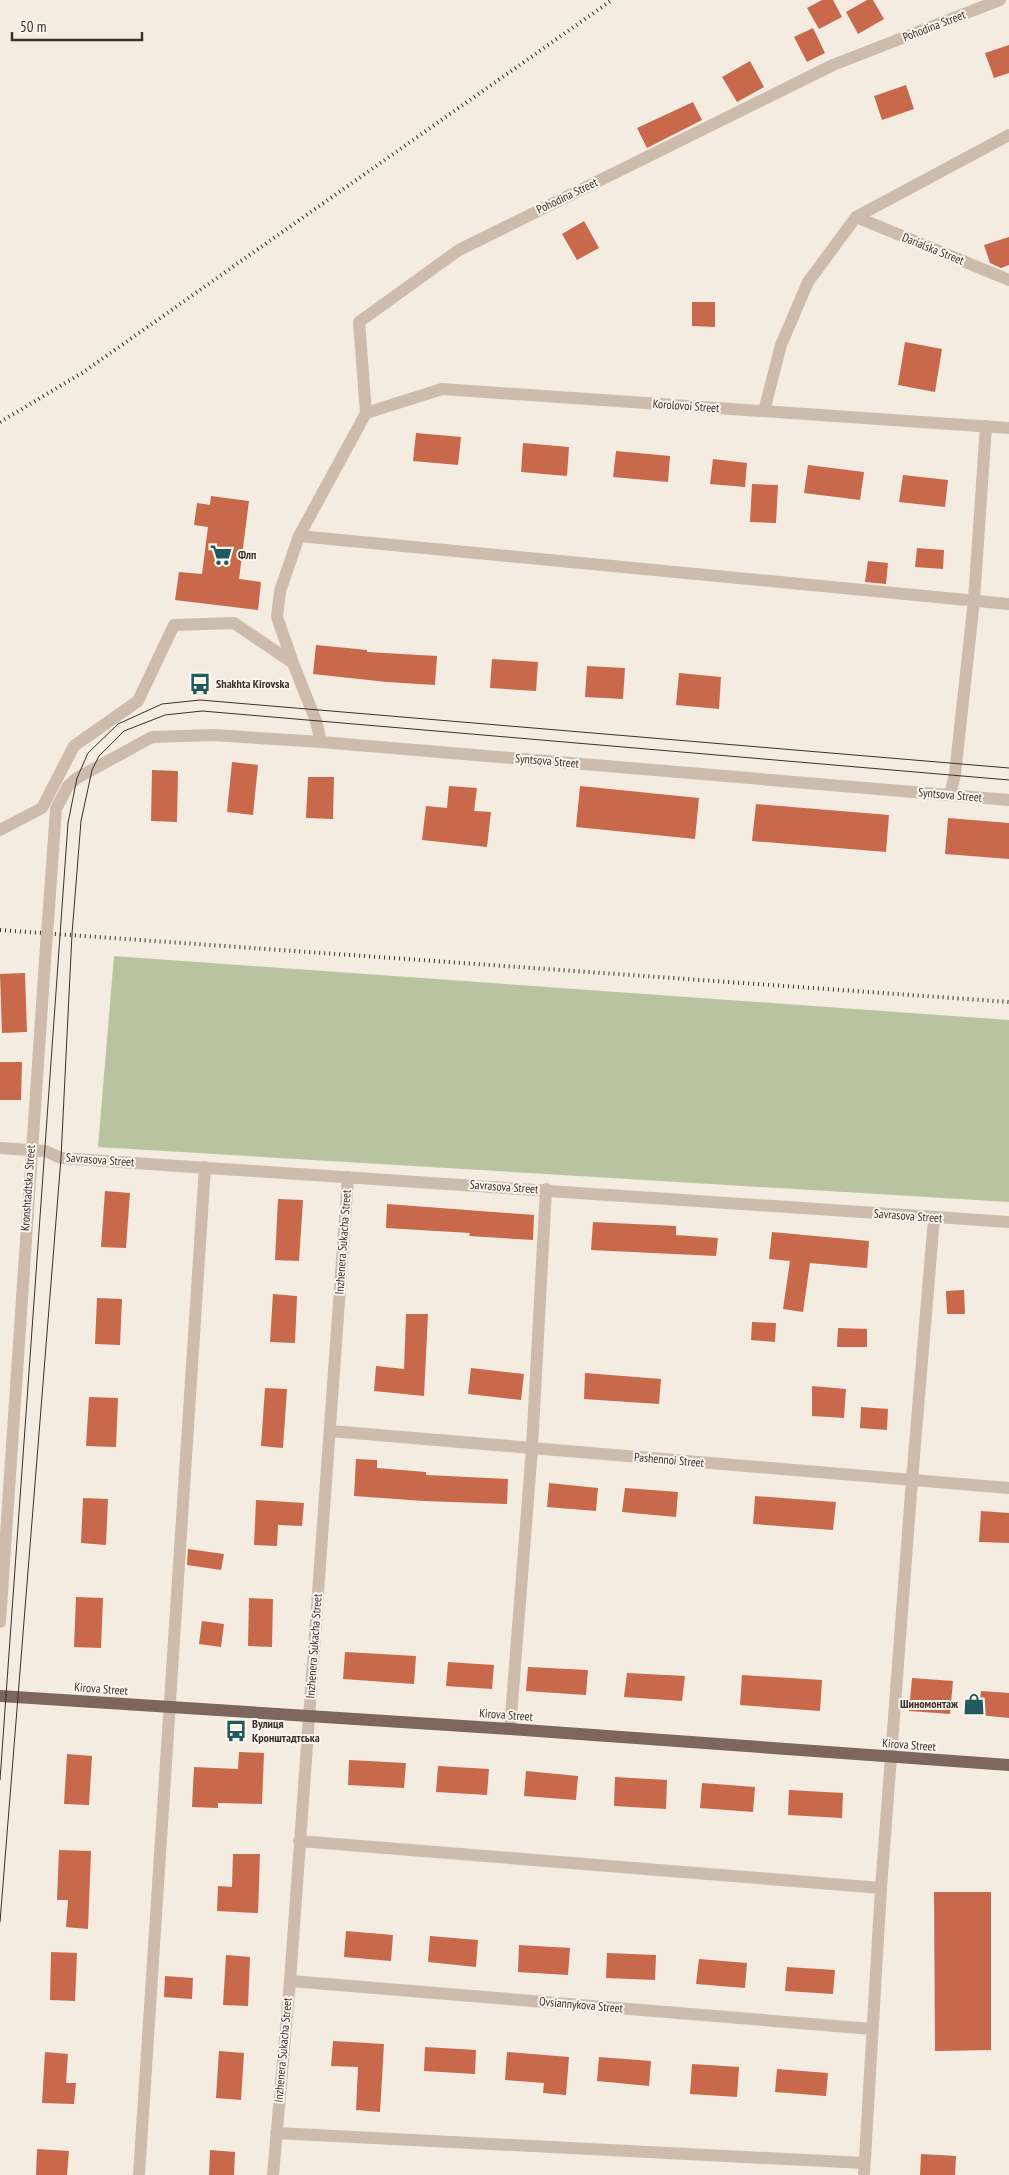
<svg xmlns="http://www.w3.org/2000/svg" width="1009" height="2175" font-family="'PT Sans Narrow',sans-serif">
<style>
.green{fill:#b8c4a0}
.building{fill:#c8694b}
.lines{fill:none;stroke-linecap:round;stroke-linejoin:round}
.minor{stroke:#cdbbac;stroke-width:12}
.major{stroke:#7d675c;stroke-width:12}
.tram{stroke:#3b302b;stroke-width:1}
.rail{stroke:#3b302b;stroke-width:4;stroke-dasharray:1 4;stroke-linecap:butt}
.minor-bridge{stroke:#cdbbac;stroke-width:12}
.labels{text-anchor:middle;stroke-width:4;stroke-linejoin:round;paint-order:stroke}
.street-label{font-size:12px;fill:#3b302b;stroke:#fbf5ee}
.poi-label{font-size:12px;font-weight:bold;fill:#3b302b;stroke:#fbf5ee;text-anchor:start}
</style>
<rect width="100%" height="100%" fill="#f4ebe1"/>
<path class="green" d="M114,956L1009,1020V1202L98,1147Z"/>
<path class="building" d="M822,0H833L842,17L819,29L807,8Z
M867,0H873L884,19L858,34L846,12Z
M813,28L825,53L807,62L794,37Z
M1009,45V73L994,78L985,53Z
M750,61L764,87L737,102L722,77Z
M906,85L914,109L882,120L874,96Z
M693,102L702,120L647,148L637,128Z
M584,221L599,248L577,260L562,234Z
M1009,237V265L1001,268L990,263L984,245Z
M692,302H715V327L692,326Z
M905,342L942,349L935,392L898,385Z
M416,433L461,437L458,465L413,461Z
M523,443L569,447L567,476L521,472Z
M616,451L670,456L668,482L613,477Z
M713,459L747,463L745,487L710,484Z
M808,465L864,472L860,500L804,493Z
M903,475L948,480L945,507L899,502Z
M752,484L778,485L776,523L750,522Z
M211,496L249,501L239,579L261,582L258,610L175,600L179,572L202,574L208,527L194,525L197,503L210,505Z
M917,548L944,550L943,569L915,567Z
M868,561L888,563L886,584L865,582Z
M316,645L367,650V652L437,656L435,685L387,682L313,674Z
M492,659L538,662L536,691L490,688Z
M587,666L625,668L623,699L585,697Z
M679,673L721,677L719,709L676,705Z
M232,762L258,765L253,815L227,812Z
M152,770L178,771L177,822L151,821Z
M308,777H334L333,819L306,818Z
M449,786L477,788L474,811L491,812L487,847L422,840L426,806L447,808Z
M580,786L699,798L695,839L576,827Z
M756,804L889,815L886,852L752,841Z
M948,818L1009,823V859L945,854Z
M25,973L27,1032L2,1033L0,974Z
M0,1062H22L21,1100H0Z
M105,1191L130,1193L126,1248L101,1247Z
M278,1199L303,1200L299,1261L275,1260Z
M387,1204L534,1215L533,1240L469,1236L470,1233L386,1228Z
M593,1222L676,1226V1235L718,1238L716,1256L591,1250Z
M772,1232L869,1241L867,1268L810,1263L803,1312L783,1309L790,1261L769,1259Z
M964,1290L965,1314H947L946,1291Z
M273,1294L297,1296L295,1343L270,1342Z
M97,1298L122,1299L120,1345L95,1344Z
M406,1314H428L424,1396L374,1391L376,1366L404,1369Z
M752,1322L776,1323L775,1342L751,1340Z
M838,1328L867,1329V1347H837Z
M471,1368L524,1374L521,1400L468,1394Z
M585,1373L661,1379L659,1404L584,1399Z
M812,1386L846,1389L844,1418L812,1416Z
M265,1388L287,1389L283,1448L261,1446Z
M89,1397L118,1398L116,1447L86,1446Z
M861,1407L888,1409L887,1430L860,1428Z
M356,1459L377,1460V1468L426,1472V1475L508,1479L507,1504L424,1501L354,1496Z
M549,1483L598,1488L596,1511L547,1507Z
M625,1488L678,1492L676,1517L622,1512Z
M755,1496L836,1502L833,1530L753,1524Z
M83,1498L108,1499L106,1545L81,1543Z
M256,1500L304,1503L302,1526L278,1525L277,1546L254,1545Z
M981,1511L1009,1513V1543L979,1542Z
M188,1549L224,1554L221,1570L187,1565Z
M76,1597L103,1598L101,1648L74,1647Z
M249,1598L273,1599L272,1647L248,1646Z
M202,1621L224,1624L221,1647L199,1644Z
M345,1652L416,1656L414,1684L343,1679Z
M448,1662L494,1665L492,1689L446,1686Z
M528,1667L588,1670L586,1695L526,1691Z
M627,1673L685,1676L682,1701L624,1697Z
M742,1675L822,1680L820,1711L740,1705Z
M912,1678L953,1681L950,1714L909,1711Z
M981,1691L1009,1693V1718L978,1715Z
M239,1752L264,1753L262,1804L218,1803V1808L192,1807L194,1767L238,1769Z
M67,1754L92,1756L89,1805L64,1804Z
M349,1760L406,1763L404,1788L348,1785Z
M438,1766L489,1769L487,1795L436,1792Z
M526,1771L578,1776L576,1800L524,1796Z
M615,1777L667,1780L666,1809L614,1806Z
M702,1783L755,1787L753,1812L700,1808Z
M789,1790L843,1793L842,1818L788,1815Z
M59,1850L91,1851L88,1929L66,1927L68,1900H57Z
M233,1854H260L258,1913L217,1911L218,1886L232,1887Z
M934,1892H991V2050L935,2051Z
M346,1931L393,1935L391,1961L344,1957Z
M430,1936L478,1940L476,1967L428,1962Z
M519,1945L570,1948L568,1975L518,1972Z
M51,1952L77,1953L75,2001L50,2000Z
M607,1953L656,1955L655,1980L606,1978Z
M226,1955L250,1957L248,2006L223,2005Z
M699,1959L747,1963L745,1988L696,1984Z
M787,1967L835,1970L833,1994L785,1991Z
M165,1976L193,1978L192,1999L164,1997Z
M333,2041L384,2044L380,2112L356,2110L358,2067L331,2066Z
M425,2047L476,2050L475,2074L424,2071Z
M219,2051L244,2053L241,2100L216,2098Z
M45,2052L68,2054L66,2083H76L74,2104L42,2103Z
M507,2052L569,2057L566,2095L543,2093L544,2083L505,2080Z
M599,2057L651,2061L649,2086L597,2081Z
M692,2064L739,2067L737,2097L690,2094Z
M777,2069L828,2073L826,2096L775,2092Z
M37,2149L69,2151L67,2175H36Z
M210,2150L235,2152L234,2175H209Z
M921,2154L956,2156L955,2175H920Z"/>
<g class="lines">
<path class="minor" d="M856,217L1009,280
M764,411L781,345L808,282L856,217L1009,135
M366,413L442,389L1009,428
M299,536L1009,604
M293,663L277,617L280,591L299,536L366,413L359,322L459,250L833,65L1000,0
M950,795L955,774L974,600L986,426
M0,830L42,808L74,746L138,701L174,625L234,623L293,663L316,721L321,742
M48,921L56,809L68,786L77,778L152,737L213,735L321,742L1009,800
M0,1148L45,1151L61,1158L1009,1222
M330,1431L1009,1488
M0,1622L46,946
M510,1729L532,1448L546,1189
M299,1841L881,1888
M290,1981L872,2029
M276,2133L864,2163
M139,2175L205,1167
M273,2175L290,1981L348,1177
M864,2175L881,1888L912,1480L934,1218"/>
<path class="major" d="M0,1696L510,1729L1009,1765"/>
<path class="tram" d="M0,1780L68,823L77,778L88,753L118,724L162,704L200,700L1009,768
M0,1922L61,1158L72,934L81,821L92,770L99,756L124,731L165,715L202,711L1009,780"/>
<path class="rail" d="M0,422L82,373L612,0
M0,930L1009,1002"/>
<path class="minor-bridge" d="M46,946L48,921"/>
</g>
<defs>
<g id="supermarket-bare" transform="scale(1.725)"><path d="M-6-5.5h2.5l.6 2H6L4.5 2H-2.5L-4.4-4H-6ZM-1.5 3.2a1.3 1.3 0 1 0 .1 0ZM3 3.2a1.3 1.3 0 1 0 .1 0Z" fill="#1f5a5e" stroke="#fbf5ee" stroke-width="2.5" paint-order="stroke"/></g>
<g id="bus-bare" transform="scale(1.725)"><path d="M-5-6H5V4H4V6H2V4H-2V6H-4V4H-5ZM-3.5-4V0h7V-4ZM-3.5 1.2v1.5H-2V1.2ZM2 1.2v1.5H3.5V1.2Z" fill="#1f5a5e" stroke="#fbf5ee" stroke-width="2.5" paint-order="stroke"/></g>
<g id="shop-bare" transform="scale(1.725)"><path d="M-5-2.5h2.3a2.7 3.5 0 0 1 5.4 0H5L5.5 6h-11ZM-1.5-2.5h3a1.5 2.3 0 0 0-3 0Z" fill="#1f5a5e" stroke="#fbf5ee" stroke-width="2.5" paint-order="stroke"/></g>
</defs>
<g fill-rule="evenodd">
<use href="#supermarket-bare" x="221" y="555"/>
<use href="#bus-bare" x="200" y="684"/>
<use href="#shop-bare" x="974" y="1704"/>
<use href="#bus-bare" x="236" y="1731"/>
</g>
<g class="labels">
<g class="street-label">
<text transform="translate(934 26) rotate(-21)" y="4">Pohodina Street</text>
<text transform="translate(567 196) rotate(-26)" y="4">Pohodina Street</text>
<text transform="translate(933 249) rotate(22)" y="4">Darialska Street</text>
<text transform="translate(686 406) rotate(4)" y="4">Korolovoi Street</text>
<text transform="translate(547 761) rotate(5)" y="4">Syntsova Street</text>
<text transform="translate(950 795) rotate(5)" y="4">Syntsova Street</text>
<text transform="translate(100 1160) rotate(4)" y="4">Savrasova Street</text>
<text transform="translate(504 1187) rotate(4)" y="4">Savrasova Street</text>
<text transform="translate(28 1188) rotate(-86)" y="4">Kronshtadtska Street</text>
<text transform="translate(908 1216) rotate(4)" y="4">Savrasova Street</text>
<text transform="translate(343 1242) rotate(-86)" y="4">Inzhenera Sukacha Street</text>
<text transform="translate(669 1460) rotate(5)" y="4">Pashennoi Street</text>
<text transform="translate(314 1646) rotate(-86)" y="4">Inzhenera Sukacha Street</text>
<text transform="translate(101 1689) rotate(4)" y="4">Kirova Street</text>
<text transform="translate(506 1715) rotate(4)" y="4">Kirova Street</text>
<text transform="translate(909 1745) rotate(4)" y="4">Kirova Street</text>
<text transform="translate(581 2005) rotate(5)" y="4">Ovsiannykova Street</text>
<text transform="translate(283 2050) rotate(-85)" y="4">Inzhenera Sukacha Street</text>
</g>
<g class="poi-label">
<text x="238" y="559">Флп</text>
<text x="216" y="688">Shakhta Kirovska</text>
<text x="958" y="1708" text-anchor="end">Шиномонтаж</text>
<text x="252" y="1728">Вулиця<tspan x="252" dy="14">Кронштадтська</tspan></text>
</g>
</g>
<path d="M12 32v8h130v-8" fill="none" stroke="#3b302b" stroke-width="2.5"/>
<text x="20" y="32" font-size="15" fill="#3b302b" stroke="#fbf5ee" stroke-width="4" paint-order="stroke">50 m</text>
</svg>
